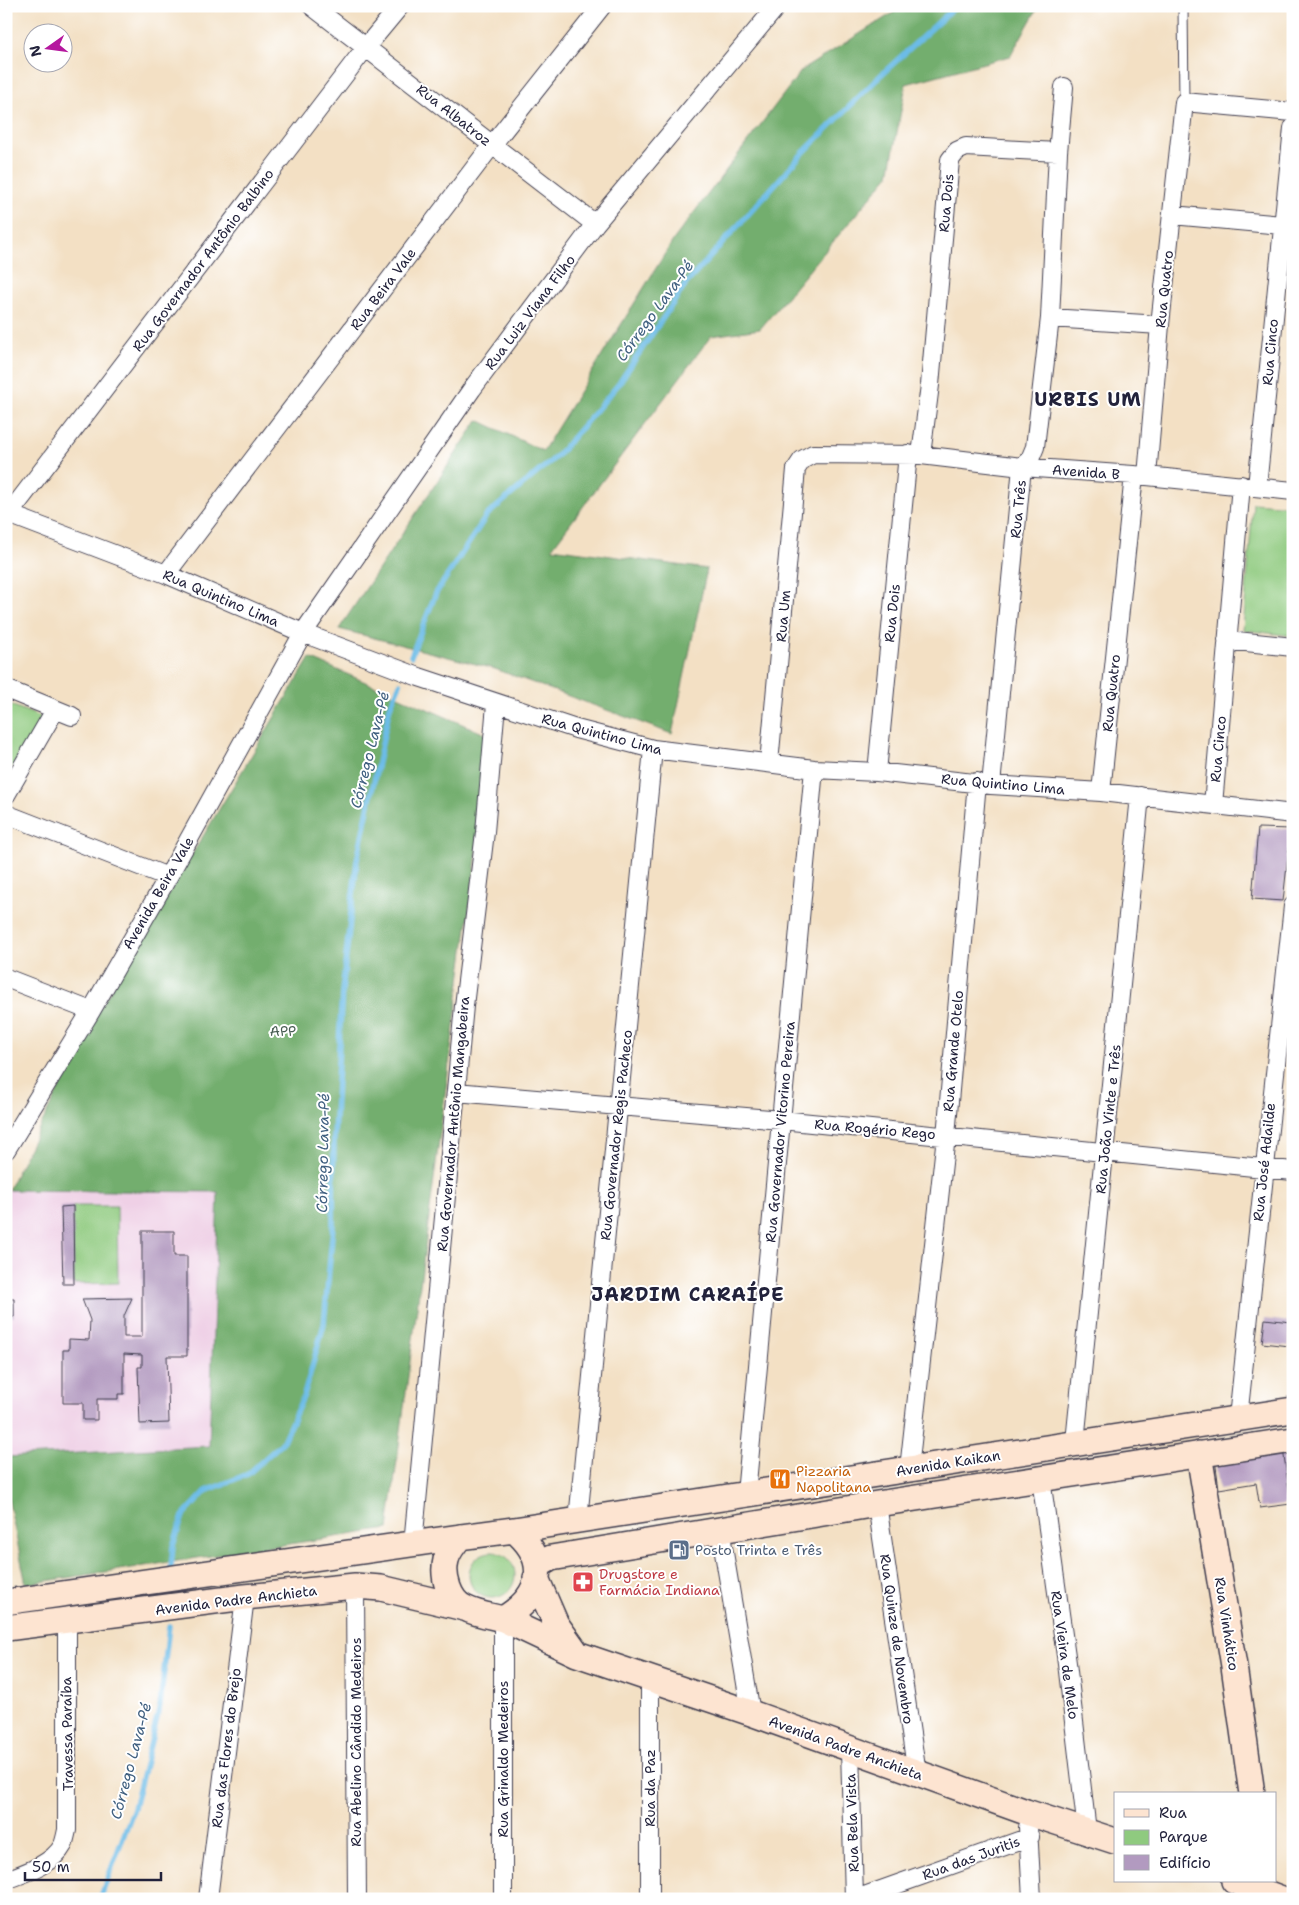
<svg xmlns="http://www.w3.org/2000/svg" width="1299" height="1905" font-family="'Shantell Sans',sans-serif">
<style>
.built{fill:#efd0e6}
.green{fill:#8fca7f;stroke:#58765d}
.forest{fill:#73ae6e;stroke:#4a6854}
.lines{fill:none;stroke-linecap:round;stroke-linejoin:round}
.stream{stroke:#6cbce7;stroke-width:5.5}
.building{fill:#b29ac0}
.lane-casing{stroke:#413e50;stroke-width:11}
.street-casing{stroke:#413e50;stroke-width:20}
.secondary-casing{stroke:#413e50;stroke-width:28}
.lane{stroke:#fff;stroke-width:9}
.street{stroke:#fff;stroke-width:18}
.secondary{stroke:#fde4d1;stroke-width:25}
.labels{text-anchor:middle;stroke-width:4;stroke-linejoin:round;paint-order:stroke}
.street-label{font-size:14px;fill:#22223b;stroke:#fff}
.park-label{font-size:14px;fill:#485d53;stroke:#fff}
.food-label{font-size:14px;fill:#c56008;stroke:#fff;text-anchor:start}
.service-label{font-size:14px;fill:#4e5e75;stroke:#fff;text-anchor:start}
.health-label{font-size:14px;fill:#be3a42;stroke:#fff;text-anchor:start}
.water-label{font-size:15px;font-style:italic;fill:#406080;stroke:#fff}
.district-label{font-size:19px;font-weight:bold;letter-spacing:1px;fill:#22223b;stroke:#fff}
</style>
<rect width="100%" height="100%" fill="#fff"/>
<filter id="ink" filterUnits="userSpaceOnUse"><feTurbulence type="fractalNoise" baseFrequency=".02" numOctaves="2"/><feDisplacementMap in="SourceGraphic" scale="10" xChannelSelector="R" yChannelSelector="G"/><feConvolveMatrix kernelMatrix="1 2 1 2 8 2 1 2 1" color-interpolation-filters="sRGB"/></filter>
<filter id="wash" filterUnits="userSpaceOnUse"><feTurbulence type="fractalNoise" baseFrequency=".0096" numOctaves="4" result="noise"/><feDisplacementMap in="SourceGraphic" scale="20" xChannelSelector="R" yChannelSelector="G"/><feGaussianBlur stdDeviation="1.12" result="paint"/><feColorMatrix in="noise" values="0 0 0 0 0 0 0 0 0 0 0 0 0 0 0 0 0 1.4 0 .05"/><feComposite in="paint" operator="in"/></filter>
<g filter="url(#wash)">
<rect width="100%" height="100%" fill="#f3e0c4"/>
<path class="built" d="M8,1190L218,1192L209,1446L6,1457V1250Z"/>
<path class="green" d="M1253,503L1293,506V636L1243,630Z
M6,703L43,718L6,777Z
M73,1206H117L118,1283L74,1284Z
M469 1575a23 23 0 1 1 46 0a23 23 0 1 1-46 0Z"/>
<path class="forest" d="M904,6H1039L1010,56L906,84L889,175L760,329L711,336L552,548L707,569L672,734L495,669L339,629L478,420L543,451L674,239L802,70Z
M310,658L492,737L388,1529L26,1584L6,1488V1457L209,1446L218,1192L8,1190L98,1011Z"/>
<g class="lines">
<path class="stream" d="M411,656L436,593L487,515L557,456L617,386L686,284L802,154L882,74L956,6
M171,1568L173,1546L183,1516L206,1491L248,1474L282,1443L304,1395L324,1324L333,1226L334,1136L342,991L357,860L390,707L400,684
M100,1899L134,1808L160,1706L169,1626"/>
</g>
<g id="blocks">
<path class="building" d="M1258,828L1291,829L1283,901L1252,899Z
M73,1206L74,1284H63L61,1207Z
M142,1231H174V1256H187V1356H167L169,1423L140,1424L138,1367H142V1355L124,1354V1394H118V1399H97V1420H83V1403H63V1350H69V1339L89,1340L90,1320L82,1299L132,1298L124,1316V1337H142Z
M6,1299H14V1317H6Z
M1265,1319L1291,1322L1289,1346L1262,1343Z
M1283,1449L1291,1504L1260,1508L1256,1483L1219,1489L1215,1459Z"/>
</g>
</g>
<g filter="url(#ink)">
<use href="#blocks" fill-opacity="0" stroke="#413e50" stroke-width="1"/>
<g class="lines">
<g class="lane-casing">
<path id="lane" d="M1183,6L1184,102"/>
</g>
<g class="street-casing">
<path id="street" d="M312,6L595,224
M1172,215L1282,225
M1050,318L1160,325
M921,455L930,385L950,160L957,151L966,147L1058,152
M1147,476L1160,325L1184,102L1293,112
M1257,487L1293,128
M6,513L166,574L303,633L419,677L576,729L653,749L814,769L877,772L991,785L1101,792L1293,814
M9,514L366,47L400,6
M166,574L492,145L602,6
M1227,640L1293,647
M6,689L72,716
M769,763L796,469L802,460L813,454L921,455L1022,467L1147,476L1293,491
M877,772L908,454
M991,785L1022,467L1030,459L1035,447L1050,318L1058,152L1064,87
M1101,792L1134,475
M6,795L55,710
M1213,805L1241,485
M6,814L168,877
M6,978L91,1011
M456,1092L781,1120L1293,1171
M6,1150L91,1011L168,877L303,633L472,389L595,224L777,6
M1238,1418L1293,906
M1075,1442L1140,796
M909,1469L946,1136L977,782
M1041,1479L1067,1663L1087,1831
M746,1494L814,769
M877,1504L917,1774
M578,1520L653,749
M720,1529L751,1713
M413,1544L464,1006L485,832L496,704
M355,1586L357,1899
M503,1619V1899
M650,1678V1899
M850,1748L854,1899
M1028,1827L1032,1899
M6,1880C25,1873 53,1864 63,1845C65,1840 66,1834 67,1830V1622
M208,1899L245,1597
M856,1899L1030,1837"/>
</g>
<g class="secondary-casing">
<path id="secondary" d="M1199,1454L1234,1666L1252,1794
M514,1530L1293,1410
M537,1566L551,1558L877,1504L1293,1440
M536,1578L556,1624L576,1652
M6,1602L460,1537L514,1530C551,1561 542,1596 503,1619C491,1616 476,1614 465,1608C449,1601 442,1576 446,1560C448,1551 454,1544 460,1537
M503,1619L577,1654L751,1713L1026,1812L1115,1841
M6,1628L245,1597L355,1586L381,1588L464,1608
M1234,1881L1282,1899"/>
</g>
<use href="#lane" class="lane"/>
<use href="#street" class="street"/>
<use href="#secondary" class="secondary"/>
</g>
</g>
<defs>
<g id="restaurant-square" transform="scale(1.125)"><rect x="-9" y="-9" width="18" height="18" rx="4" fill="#e8710a" stroke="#fff"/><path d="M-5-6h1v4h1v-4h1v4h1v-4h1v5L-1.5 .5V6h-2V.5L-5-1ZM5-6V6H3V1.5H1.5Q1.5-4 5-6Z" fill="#fff"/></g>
<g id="fuel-square" transform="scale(1.125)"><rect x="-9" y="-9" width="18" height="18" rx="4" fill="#5c6f8a" stroke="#fff"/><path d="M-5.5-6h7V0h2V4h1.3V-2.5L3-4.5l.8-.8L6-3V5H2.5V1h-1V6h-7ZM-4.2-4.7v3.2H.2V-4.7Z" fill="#fff"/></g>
<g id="pharmacy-square" transform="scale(1.125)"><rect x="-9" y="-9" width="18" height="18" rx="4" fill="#e0444e" stroke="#fff"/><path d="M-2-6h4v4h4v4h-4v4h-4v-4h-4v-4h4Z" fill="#fff"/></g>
</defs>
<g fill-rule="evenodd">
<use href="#restaurant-square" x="780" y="1479"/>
<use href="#fuel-square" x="679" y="1550"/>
<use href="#pharmacy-square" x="583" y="1582"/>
</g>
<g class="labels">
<g class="street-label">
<text transform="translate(454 115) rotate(38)" y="5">Rua Albatroz</text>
<text transform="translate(946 203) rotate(-85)" y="5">Rua Dois</text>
<text transform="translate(203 260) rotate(-53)" y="5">Rua Governador Antônio Balbino</text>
<text transform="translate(383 289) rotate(-53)" y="5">Rua Beira Vale</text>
<text transform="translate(1164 289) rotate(-84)" y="5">Rua Quatro</text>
<text transform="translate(530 312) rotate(-53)" y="5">Rua Luiz Viana Filho</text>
<text transform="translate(1270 352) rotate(-85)" y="5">Rua Cinco</text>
<text transform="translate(1086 472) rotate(4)" y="5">Avenida B</text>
<text transform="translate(1018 509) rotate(-84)" y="5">Rua Três</text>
<text transform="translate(221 598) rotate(23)" y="5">Rua Quintino Lima</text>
<text transform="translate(892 613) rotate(-84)" y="5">Rua Dois</text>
<text transform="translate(783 616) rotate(-85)" y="5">Rua Um</text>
<text transform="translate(1111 693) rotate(-84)" y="5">Rua Quatro</text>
<text transform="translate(602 734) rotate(15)" y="5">Rua Quintino Lima</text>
<text transform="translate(1218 749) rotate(-85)" y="5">Rua Cinco</text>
<text transform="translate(1003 784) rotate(5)" y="5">Rua Quintino Lima</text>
<text transform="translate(158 893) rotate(-60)" y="5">Avenida Beira Vale</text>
<text transform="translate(953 1051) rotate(-85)" y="5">Rua Grande Otelo</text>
<text transform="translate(1108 1119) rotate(-84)" y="5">Rua João Vinte e Três</text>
<text transform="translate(453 1124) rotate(-85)" y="5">Rua Governador Antônio Mangabeira</text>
<text transform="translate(875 1129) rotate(5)" y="5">Rua Rogério Rego</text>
<text transform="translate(780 1132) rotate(-85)" y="5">Rua Governador Vitorino Pereira</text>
<text transform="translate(616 1135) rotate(-84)" y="5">Rua Governador Regis Pacheco</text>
<text transform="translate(1264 1162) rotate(-84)" y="5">Rua José Adailde</text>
<text transform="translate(948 1463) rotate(-9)" y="5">Avenida Kaikan</text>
<text transform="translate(236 1600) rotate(-7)" y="5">Avenida Padre Anchieta</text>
<text transform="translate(1227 1624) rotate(81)" y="5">Rua Vinhático</text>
<text transform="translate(897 1639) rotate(82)" y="5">Rua Quinze de Novembro</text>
<text transform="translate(1065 1655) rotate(82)" y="5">Rua Vieira de Melo</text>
<text transform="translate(67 1734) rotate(-91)" y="5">Travessa Paraíba</text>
<text transform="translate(356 1742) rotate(-90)" y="5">Rua Abelino Cândido Medeiros</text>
<text transform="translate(226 1748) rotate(-83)" y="5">Rua das Flores do Brejo</text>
<text transform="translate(846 1748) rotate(20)" y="5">Avenida Padre Anchieta</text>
<text transform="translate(503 1759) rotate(-90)" y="5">Rua Grinaldo Medeiros</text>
<text transform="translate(650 1788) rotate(-90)" y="5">Rua da Paz</text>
<text transform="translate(852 1823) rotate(-92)" y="5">Rua Bela Vista</text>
<text transform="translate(971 1858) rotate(-20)" y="5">Rua das Juritis</text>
</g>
<g class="park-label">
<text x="283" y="1036">APP</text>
</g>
<g class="food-label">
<text x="796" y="1476">Pizzaria<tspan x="796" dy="16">Napolitana</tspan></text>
</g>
<g class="service-label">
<text x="695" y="1555">Posto Trinta e Três</text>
</g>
<g class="health-label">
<text x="599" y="1579">Drugstore e<tspan x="599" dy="16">Farmácia Indiana</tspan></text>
</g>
<g class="water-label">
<text transform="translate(655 311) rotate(-54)" y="5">Córrego Lava-Pé</text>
<text transform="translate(370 750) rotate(-76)" y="5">Córrego Lava-Pé</text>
<text transform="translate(323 1153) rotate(-89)" y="5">Córrego Lava-Pé</text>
<text transform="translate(131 1761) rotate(-75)" y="5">Córrego Lava-Pé</text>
</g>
<g class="district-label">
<text x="1088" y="406">URBIS UM</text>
<text x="688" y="1301">JARDIM CARAÍPE</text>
</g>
</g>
<rect width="1299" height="1905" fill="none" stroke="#fff" stroke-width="25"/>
<rect x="1114" y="1792" width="162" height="90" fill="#ffffff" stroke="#a7a7b1"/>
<rect x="1124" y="1809" width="25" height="8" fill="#fde4d1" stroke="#a7a7b1"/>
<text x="1159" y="1818" font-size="15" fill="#22223b">Rua</text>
<rect x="1124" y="1830" width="25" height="15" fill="#8fca7f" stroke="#a7a7b1"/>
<text x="1159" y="1842" font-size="15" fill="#22223b">Parque</text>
<rect x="1124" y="1855" width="25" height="15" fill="#b29ac0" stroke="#a7a7b1"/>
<text x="1159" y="1868" font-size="15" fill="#22223b">Edifício</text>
<g transform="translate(48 48) rotate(256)"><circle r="24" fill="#ffffff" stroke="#a7a7b1"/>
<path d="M0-4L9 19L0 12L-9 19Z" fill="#b5179e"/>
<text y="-8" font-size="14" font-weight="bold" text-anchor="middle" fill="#22223b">N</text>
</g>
<path d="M25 1872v8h136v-8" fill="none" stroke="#22223b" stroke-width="2.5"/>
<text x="32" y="1872" font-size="15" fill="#22223b" stroke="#ffffff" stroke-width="4" paint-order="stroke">50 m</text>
</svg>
